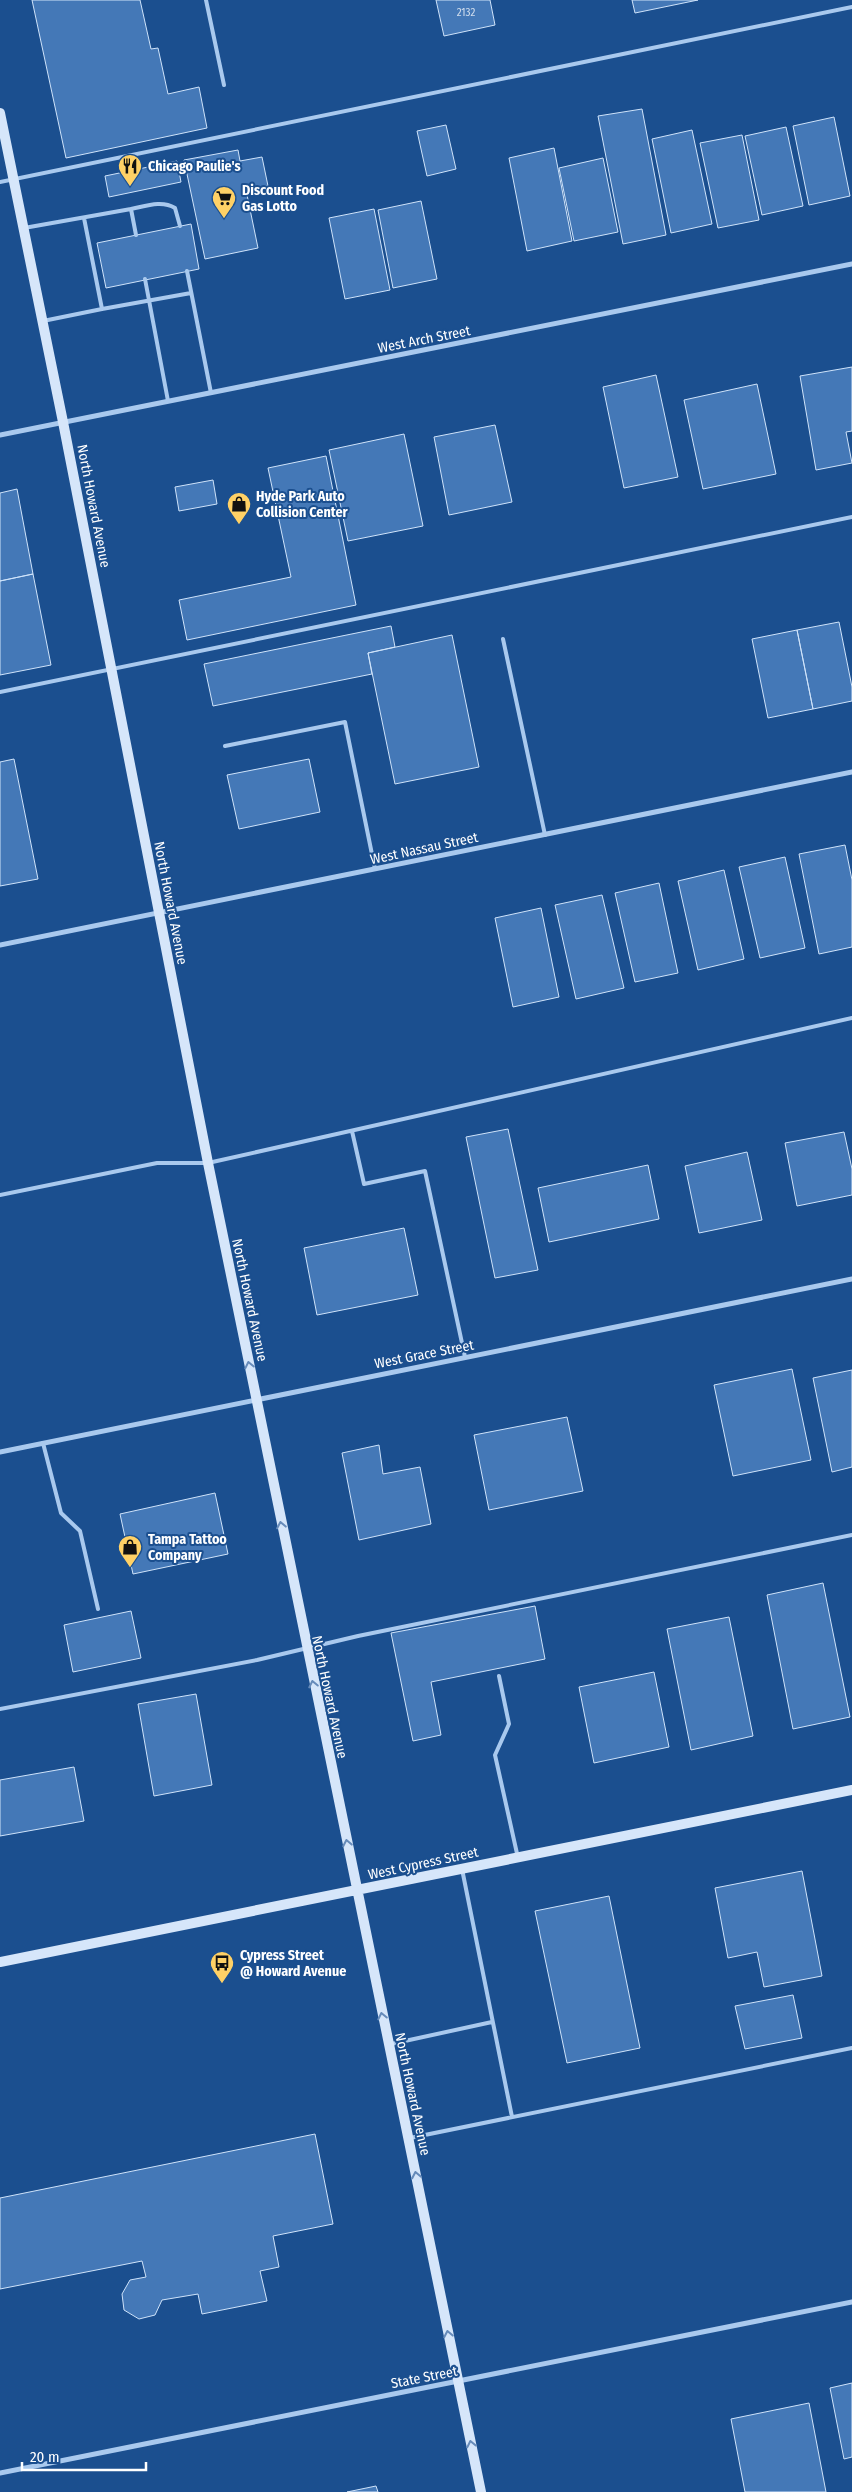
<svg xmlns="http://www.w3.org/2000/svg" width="852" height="2492" font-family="'Fira Sans Condensed',sans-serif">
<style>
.building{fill:#4478b7;stroke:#cfe3fa}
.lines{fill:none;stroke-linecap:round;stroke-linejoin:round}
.lane{stroke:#a9c9ee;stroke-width:4}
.street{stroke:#a9c9ee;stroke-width:5}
.secondary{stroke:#d6e6fa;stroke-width:10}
.oneway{stroke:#668bba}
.labels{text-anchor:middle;stroke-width:4;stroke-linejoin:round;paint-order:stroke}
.number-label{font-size:11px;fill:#d0dded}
.poi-label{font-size:14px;font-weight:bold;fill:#fff;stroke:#1b4f8f;text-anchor:start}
.street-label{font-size:14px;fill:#fff;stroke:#1b4f8f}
</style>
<rect width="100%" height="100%" fill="#1b4f8f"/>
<path class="building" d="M32,0H140L151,49L158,48L168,94L199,87L207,128L66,158Z
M436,0H490L495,25L444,36Z
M632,0H698L635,13Z
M642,109L666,235L623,244L598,116Z
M834,117L850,196L809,205L793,126Z
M446,125L456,169L427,176L417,131Z
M786,127L803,206L762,215L745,136Z
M692,130L712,224L671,233L652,139Z
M742,135L759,220L718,228L700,143Z
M554,148L572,241L527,251L509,158Z
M238,150L240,161L262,157L268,186L246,190L258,248L205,259L184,160Z
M603,158L618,232L574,241L559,168Z
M177,161L181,182L109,197L105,176Z
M421,201L437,279L393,288L378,210Z
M374,209L390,290L345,299L329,218Z
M191,224L199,269L106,288L97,243Z
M852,367V431L846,432L852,463L816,470L800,376Z
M656,375L678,477L624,488L603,387Z
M757,384L776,474L703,489L684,400Z
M495,425L512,502L449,515L434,437Z
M404,434L423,526L348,541L329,450Z
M326,456L356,605L187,640L179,600L291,577L268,468Z
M213,480L217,504L179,511L175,487Z
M17,489L33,574L0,581V493Z
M33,574L51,665L0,675V581Z
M839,622L852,687V701L813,709L797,630Z
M391,626L395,647L368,653L372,674L213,706L204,664Z
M797,630L813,709L768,718L752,639Z
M452,635L479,767L395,784L368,653Z
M14,759L38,879L0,886V762Z
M309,759L320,812L239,829L227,775Z
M845,845L852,880V947L819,954L799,854Z
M785,857L805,948L760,958L739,867Z
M724,870L744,959L698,970L678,881Z
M659,883L678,973L635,982L615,893Z
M602,895L624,988L576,999L555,905Z
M541,908L559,997L513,1007L495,918Z
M508,1129L538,1270L495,1278L466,1137Z
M844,1132L852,1169V1195L797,1206L785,1143Z
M747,1152L762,1220L699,1233L685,1166Z
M648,1165L659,1219L549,1242L538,1188Z
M404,1228L418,1295L317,1315L304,1248Z
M792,1369L811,1460L733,1476L714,1385Z
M852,1370V1467L832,1472L813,1378Z
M567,1417L583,1491L489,1510L474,1435Z
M379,1445L383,1474L420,1467L431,1524L359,1540L342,1453Z
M215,1493L228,1554L133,1574L120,1514Z
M823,1583L850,1717L793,1729L767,1595Z
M535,1606L545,1659L431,1682L441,1735L413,1741L391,1633Z
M131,1611L141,1658L73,1672L64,1625Z
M729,1617L753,1736L691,1750L667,1629Z
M654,1672L669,1747L594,1763L579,1687Z
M196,1694L212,1785L154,1796L138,1704Z
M74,1767L84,1821L0,1836V1780Z
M802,1871L822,1976L764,1987L757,1952L728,1958L715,1888Z
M609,1896L640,2048L567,2063L535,1911Z
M793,1995L802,2038L745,2049L735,2006Z
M315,2134L333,2224L273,2236L279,2267L260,2271L267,2301L202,2314L198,2294L162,2300L155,2315L139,2319L124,2310L122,2294L130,2280L146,2277L142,2261L0,2289V2198Z
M852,2383V2457L844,2459L830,2388Z
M809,2403L826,2492H745L731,2419Z
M376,2486L378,2492H347Z"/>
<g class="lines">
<path class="lane" d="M206,0L224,85
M0,182L852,7
M131,209C146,206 162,200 175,208L180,226
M84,218L102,309L191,293
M24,228L131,209L136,235
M187,271L211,393
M145,279L168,401
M43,321L102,309
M503,639L545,835
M0,692L852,517
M225,746L345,722L375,869
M352,1131L364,1184L425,1171L465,1357
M0,1195L157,1163H208L852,1018
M43,1443L61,1513L80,1531L98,1609
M499,1676L509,1724L495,1755L518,1858
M0,1709L257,1660L358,1636L852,1535
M462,1869L512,2117
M391,2044L492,2022
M410,2138L852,2048"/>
<path class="street" d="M0,435L852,264
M0,945L852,772
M0,1452L852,1279
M0,2473L852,2302"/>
<path class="secondary" d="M0,113L63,422L208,1163L481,2492
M0,1962L852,1790"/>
</g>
<defs><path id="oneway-chevron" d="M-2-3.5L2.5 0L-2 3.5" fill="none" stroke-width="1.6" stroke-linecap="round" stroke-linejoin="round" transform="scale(1.25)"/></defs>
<g class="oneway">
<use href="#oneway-chevron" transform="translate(249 1365) rotate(-102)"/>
<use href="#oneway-chevron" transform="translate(281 1525) rotate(-101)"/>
<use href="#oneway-chevron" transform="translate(313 1684) rotate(-102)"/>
<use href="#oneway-chevron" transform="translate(347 1843) rotate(-101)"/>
<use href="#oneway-chevron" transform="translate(382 2016) rotate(-102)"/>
<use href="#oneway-chevron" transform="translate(416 2175) rotate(-101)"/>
<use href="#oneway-chevron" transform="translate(448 2334) rotate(-101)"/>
<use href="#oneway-chevron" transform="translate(471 2444) rotate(-102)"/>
</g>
<defs>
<g id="restaurant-pin" transform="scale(1.25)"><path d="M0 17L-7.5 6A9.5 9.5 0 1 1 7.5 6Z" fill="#ffd166" stroke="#1b4f8f"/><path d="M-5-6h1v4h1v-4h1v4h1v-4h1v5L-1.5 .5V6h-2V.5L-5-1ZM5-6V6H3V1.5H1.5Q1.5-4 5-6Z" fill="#111"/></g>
<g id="supermarket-pin" transform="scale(1.25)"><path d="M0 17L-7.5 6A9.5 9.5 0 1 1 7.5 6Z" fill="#ffd166" stroke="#1b4f8f"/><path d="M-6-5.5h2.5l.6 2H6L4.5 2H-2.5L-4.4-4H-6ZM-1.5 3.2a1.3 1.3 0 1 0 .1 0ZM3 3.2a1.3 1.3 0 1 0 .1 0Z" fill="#111"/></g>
<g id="shop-pin" transform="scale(1.25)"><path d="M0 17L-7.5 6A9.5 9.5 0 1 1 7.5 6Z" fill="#ffd166" stroke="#1b4f8f"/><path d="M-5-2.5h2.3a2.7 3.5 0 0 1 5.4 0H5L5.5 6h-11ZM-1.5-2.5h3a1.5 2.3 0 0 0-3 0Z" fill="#111"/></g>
<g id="bus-pin" transform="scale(1.25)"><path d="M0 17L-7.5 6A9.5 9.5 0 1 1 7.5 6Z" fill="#ffd166" stroke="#1b4f8f"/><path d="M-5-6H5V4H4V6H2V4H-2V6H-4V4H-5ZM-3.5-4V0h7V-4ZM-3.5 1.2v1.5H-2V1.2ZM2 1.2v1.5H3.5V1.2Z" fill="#111"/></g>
</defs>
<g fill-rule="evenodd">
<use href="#restaurant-pin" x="130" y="166"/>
<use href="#supermarket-pin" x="224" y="198"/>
<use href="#shop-pin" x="239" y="504"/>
<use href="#shop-pin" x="130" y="1547"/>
<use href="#bus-pin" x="222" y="1963"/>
</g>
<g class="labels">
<g class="number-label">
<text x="466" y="16">2132</text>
</g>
<g class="poi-label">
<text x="148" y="171">Chicago Paulie's</text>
<text x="242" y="195">Discount Food<tspan x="242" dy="16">Gas Lotto</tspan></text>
<text x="256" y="501">Hyde Park Auto<tspan x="256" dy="16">Collision Center</tspan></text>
<text x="148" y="1544">Tampa Tattoo<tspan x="148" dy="16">Company</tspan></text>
<text x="240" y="1960">Cypress Street<tspan x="240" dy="16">@ Howard Avenue</tspan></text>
</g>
<g class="street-label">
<text transform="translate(424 339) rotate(-11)" y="5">West Arch Street</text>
<text transform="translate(94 506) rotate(79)" y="5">North Howard Avenue</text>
<text transform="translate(424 848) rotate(-12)" y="5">West Nassau Street</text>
<text transform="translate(171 903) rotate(79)" y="5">North Howard Avenue</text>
<text transform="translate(250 1300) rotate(78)" y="5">North Howard Avenue</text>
<text transform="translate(424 1354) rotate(-11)" y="5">West Grace Street</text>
<text transform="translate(330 1697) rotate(78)" y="5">North Howard Avenue</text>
<text transform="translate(423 1863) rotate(-12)" y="5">West Cypress Street</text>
<text transform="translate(413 2094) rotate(78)" y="5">North Howard Avenue</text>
<text transform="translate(424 2377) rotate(-11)" y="5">State Street</text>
</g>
</g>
<path d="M22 2462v8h124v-8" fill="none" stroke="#ffffff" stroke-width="2.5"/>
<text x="30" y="2462" font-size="15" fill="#ffffff" stroke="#1b4f8f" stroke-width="4" paint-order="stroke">20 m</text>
</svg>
